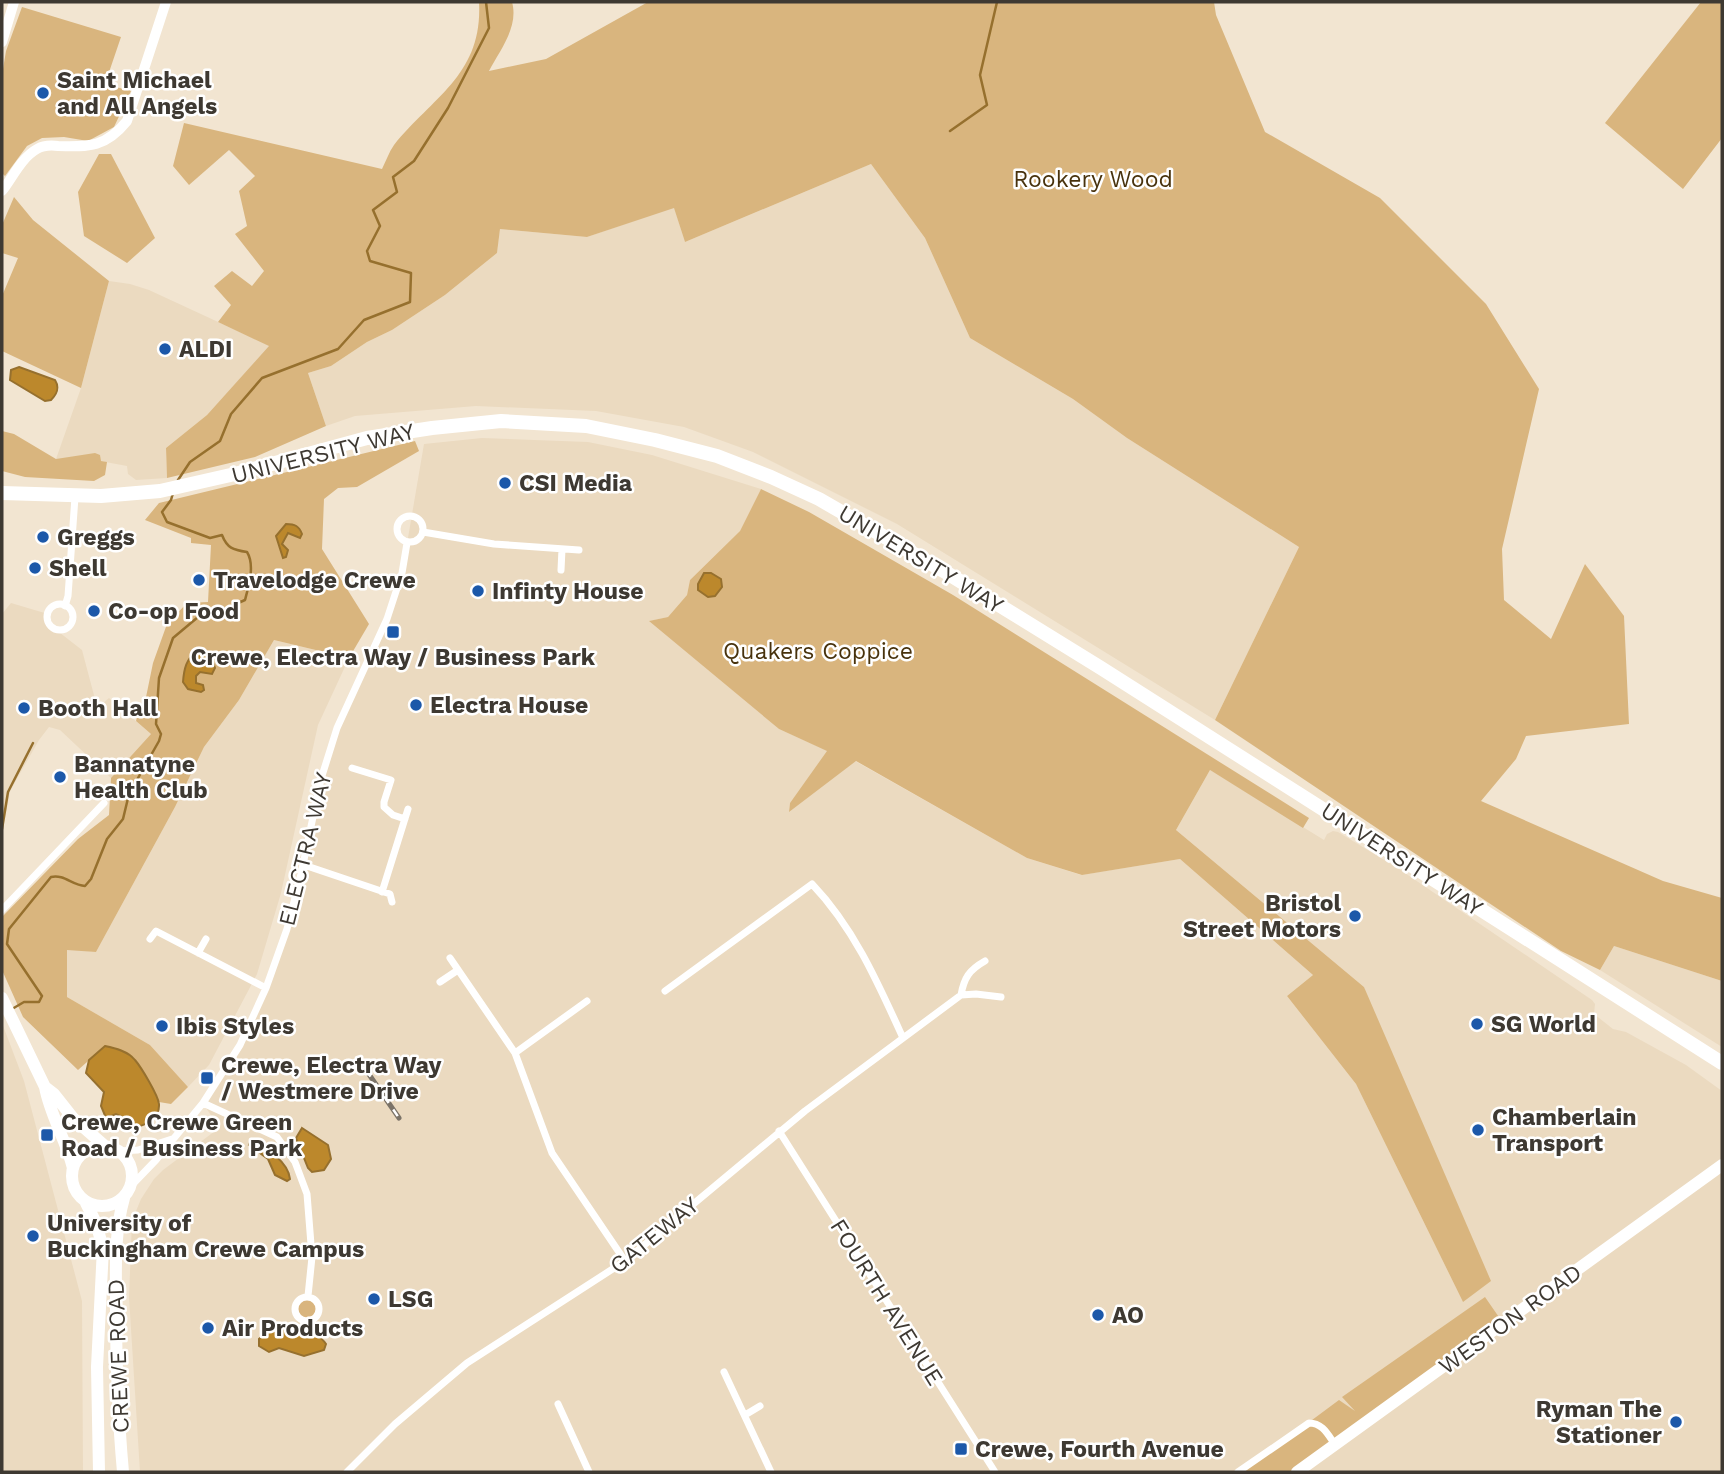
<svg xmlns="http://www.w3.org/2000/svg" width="1724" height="1474" font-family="'Work Sans',sans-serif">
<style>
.built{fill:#ebdac0}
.green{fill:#d9b57e}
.water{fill:#bc882c;stroke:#96702e;stroke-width:2}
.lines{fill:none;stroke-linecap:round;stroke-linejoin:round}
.stream{stroke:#96702e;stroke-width:2.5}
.street{stroke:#fff;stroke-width:7}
.secondary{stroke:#fff;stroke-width:10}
.primary{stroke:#fff;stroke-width:12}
.highway{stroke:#fff;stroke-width:14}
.rail-casing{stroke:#7b7368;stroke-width:5}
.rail{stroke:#fff;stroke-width:2.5;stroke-dasharray:8;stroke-linecap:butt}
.poi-dot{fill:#1c58a9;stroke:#fff;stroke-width:2.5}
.labels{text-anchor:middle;stroke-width:5;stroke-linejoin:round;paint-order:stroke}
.poi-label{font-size:23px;font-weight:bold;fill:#3e3932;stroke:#fff;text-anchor:start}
.park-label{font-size:23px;fill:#48320c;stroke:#fff}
.street-label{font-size:23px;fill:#3e3932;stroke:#fff}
</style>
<rect width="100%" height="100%" fill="#f2e5d1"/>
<path class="built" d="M871,164L925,238L970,338L1073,399L1127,438L1299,547L1215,720L897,524L753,452L684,427L596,411L476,406L355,416L326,426L308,373L331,366L367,342L392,330L445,295L497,253L500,229L587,237L674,207L685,242Z
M109,281L130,284L149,290L270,346L207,415L166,448L167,478L136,480L128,474L127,466L100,461L56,459L81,388Z
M482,438L588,442L652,455L761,489L740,531L690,580L687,595L668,617L650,621L779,729L828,751L790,803L789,811L855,761L1027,858L1081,875L1180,859L1313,975L1287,996L1356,1084L1463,1302L1364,987L1176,830L1210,770L1324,840L1327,834L1333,831L1338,832L1399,869L1592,1000L1595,1004L1594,1014L1613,1029L1626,1032L1686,1065L1722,1091V1472H140L129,1297L132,1221L141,1199L154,1179L163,1170L219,1128L203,1103L240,1045L287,929L321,779L337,728L387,619L402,573L424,444Z
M11,603L48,614L55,629L82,650L95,699L103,703L109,698L151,734L111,778L60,730L49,727L39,740L10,791L2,835V614Z
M274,640L349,658L318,725L281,893L257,974L209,1065L188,1087L150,1045L67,997V949L96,952L175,807L204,747L239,700Z
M1614,946L1722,981V1047L1600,970Z
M2,1023L24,1081L82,1301L83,1472H2Z"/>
<path class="green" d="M479,2H512C519,27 500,50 489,71L546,59L648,2H1214L1216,15L1265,132L1380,198L1486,304L1539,389L1502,549L1504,600L1551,639L1585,564L1624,616L1629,724L1526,736L1516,759L1481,801L1663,881L1722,898V981L1614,946L1600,970L1561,951L1215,720L1299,547L1127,438L1073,399L970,338L925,238L871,164L685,242L674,208L587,237L500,229L497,253L445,295L392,330L367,342L331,366L308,373L326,426L255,457L167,478L166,448L207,415L269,346L218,322L231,305L214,286L232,271L252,286L264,271L235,234L247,226L239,191L255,176L229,150L189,185L173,166L184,123L382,169C386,161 389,152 394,145C434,96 483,74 479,2Z
M1701,2H1722V138L1683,189L1605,123Z
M22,7L121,37L105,84L131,91L114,127L88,141L64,137L42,138L27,146L5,176L2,173V75L6,51Z
M99,154H111L155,238L127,263L84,236L78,192Z
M14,197L33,220L109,281L81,388L2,351V296L18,258L2,253V225Z
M2,431L14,434L56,459L95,453L100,455L101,461L107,462L105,475L94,481L25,477L2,471Z
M415,441L419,451L357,487L338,488L324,499L322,549L369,624L349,658L274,640L239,700L204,747L175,807L96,952L67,950V997L150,1045L188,1087L171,1104L159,1102L133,1057L105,1046L78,1070L23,1017L2,970V917L78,839L109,815L111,778L151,734L136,721L139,710L145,702L153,663L167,624L187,603L208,602L211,545L191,543V538L145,520L159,503Z
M761,489L809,512L953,595L1309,818L1303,828L1210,770L1176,830L1364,987L1491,1281L1463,1302L1356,1084L1287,996L1313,975L1180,859L1082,875L1027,858L856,761L789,812L790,803L827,751L779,729L649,621L668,617L687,595L690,580L740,531Z
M295 1309a12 12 0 1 1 24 0a12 12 0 1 1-24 0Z
M1485,1297L1503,1323L1297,1472H1237L1308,1423L1339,1400L1355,1411L1342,1397Z"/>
<path class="water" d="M19,367L55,380C60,388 57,394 51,400L45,401L10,380L11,370Z
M286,524C295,524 299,526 302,534L300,538L288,533L282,544L288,550L286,557L283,558L276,536Z
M704,573H711L721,579L722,587L715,596L708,597L698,590V584Z
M197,651C208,653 212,657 215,668L212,674L200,672L196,676V683L203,685L204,690L201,692L188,689L183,682C184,669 186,659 197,651Z
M105,1046C115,1048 128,1051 135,1060C141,1067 158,1095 159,1104C160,1118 145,1127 132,1127L127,1119L116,1114L106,1118L101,1106L104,1092L86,1073L89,1060Z
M302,1128L328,1145L331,1159L324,1170L312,1172L308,1168L296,1138Z
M251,1140C266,1148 288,1161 290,1179L287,1181L275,1175L268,1159L249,1145Z
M285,1327C290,1328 293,1330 297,1332C309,1336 318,1332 326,1344L324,1350L304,1356L279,1348L269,1352L259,1346V1339L265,1334Z"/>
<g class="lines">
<path class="stream" d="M950,131L987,105L980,75L997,2
M178,480L190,462L220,441L231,414L262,378L338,349L364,320L410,302L411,273L370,261L367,251L380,226L373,210L397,192L393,177L414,161L448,108L489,28L486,2
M2,829L8,792L33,743
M12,1009L24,1002H39L42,996L7,944L9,929L51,877C64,874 72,885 85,886L91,879L107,839L123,819L129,794L159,741L161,734L156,724L159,678L173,638L204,612L220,611L245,600C249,585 255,565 247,552C233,550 227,548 222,535L210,538L167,522L162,512L171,500L173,493"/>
<path class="street" d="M397 529a13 13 0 1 1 26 0a13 13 0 1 1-26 0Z
M423,532L494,544L579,550
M561,570L562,549
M47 617a13 13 0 1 1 26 0a13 13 0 1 1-26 0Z
M65,606L68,596L75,497
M352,768L391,780L384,802V807L393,815L405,819
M304,865L390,894L392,902
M382,892L408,809
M2,910L104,803
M150,939L156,931L266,988
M198,953L206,939
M450,958L515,1053L552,1153L625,1261
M440,982L458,970
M665,991L812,884C854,928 878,983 903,1038
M961,995C964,978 969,970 985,961
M515,1053L587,1001
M203,1103L277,1137L295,1162L307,1194L312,1257L308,1296
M779,1131L995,1472
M118,1151L138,1150L172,1139
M131,1186L156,1160L203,1103L240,1045L266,988L287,929L301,874L321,779L337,728L387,619L402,573L407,543
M295 1309a12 12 0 1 1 24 0a12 12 0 1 1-24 0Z
M724,1372L771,1472
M558,1404L589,1472
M745,1415L760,1406
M347,1472L395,1424L467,1363L625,1261L805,1111L961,995L976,994L1001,997
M1238,1472L1309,1423C1323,1423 1328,1435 1336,1446"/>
<path class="secondary" d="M2,42L14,2
M2,191C13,177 21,158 37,149C44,145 50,145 58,146C90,147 106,147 127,121L166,2"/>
<path class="primary" d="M2,998L45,1087C50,1115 66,1140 73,1168
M45,1087L54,1094L73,1118L106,1147
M72 1176a30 30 0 1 1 60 0a30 30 0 1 1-60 0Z
M86,1203L96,1223L103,1248L97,1367L99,1472
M123,1472C118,1417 116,1361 116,1305C116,1269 114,1233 124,1198
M1297,1472L1722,1165"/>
<path class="highway" d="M2,493L101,496L160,491L235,474L367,438L432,428L501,421L586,426L655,440L717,456L771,477L819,499L947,573L1101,668L1722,1063"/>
<g class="rail-casing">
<path id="rail" d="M366,1070L399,1118"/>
</g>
<use href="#rail" class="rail"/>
</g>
<g class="poi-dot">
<circle cx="43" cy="93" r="7"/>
<circle cx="165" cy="349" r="7"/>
<circle cx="505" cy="483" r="7"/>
<circle cx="43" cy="537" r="7"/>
<circle cx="35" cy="568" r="7"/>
<circle cx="199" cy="580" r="7"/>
<circle cx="478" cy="591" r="7"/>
<circle cx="94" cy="611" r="7"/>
<rect x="386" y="625" width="14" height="14" rx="3.5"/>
<circle cx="416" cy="705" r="7"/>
<circle cx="24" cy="708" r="7"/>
<circle cx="60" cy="777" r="7"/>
<circle cx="1355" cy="916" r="7"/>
<circle cx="1477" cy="1024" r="7"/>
<circle cx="162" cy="1026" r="7"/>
<rect x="200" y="1071" width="14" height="14" rx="3.5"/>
<circle cx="1478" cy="1130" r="7"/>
<rect x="40" y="1128" width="14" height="14" rx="3.5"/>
<circle cx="33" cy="1236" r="7"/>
<circle cx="374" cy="1299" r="7"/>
<circle cx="1098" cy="1315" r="7"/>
<circle cx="208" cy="1328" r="7"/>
<circle cx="1676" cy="1422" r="7"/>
<rect x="954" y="1442" width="14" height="14" rx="3.5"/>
</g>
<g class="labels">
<g class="poi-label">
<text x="57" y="88">Saint Michael<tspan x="57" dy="26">and All Angels</tspan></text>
<text x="179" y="357">ALDI</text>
<text x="519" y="491">CSI Media</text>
<text x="57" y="545">Greggs</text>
<text x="49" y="576">Shell</text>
<text x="213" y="588">Travelodge Crewe</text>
<text x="492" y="599">Infinty House</text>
<text x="108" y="619">Co-op Food</text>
<text x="393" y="665" text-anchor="middle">Crewe, Electra Way / Business Park</text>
<text x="430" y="713">Electra House</text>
<text x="38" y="716">Booth Hall</text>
<text x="74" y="772">Bannatyne<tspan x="74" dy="26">Health Club</tspan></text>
<text x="1341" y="911" text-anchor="end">Bristol<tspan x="1341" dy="26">Street Motors</tspan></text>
<text x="1491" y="1032">SG World</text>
<text x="176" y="1034">Ibis Styles</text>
<text x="221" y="1073">Crewe, Electra Way<tspan x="221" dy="26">/ Westmere Drive</tspan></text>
<text x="1492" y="1125">Chamberlain<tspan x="1492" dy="26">Transport</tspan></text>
<text x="61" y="1130">Crewe, Crewe Green<tspan x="61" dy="26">Road / Business Park</tspan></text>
<text x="47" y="1231">University of<tspan x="47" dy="26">Buckingham Crewe Campus</tspan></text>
<text x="388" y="1307">LSG</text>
<text x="1112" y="1323">AO</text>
<text x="222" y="1336">Air Products</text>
<text x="1662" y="1417" text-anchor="end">Ryman The<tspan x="1662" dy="26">Stationer</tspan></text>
<text x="975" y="1457">Crewe, Fourth Avenue</text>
</g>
<g class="park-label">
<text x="1093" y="187">Rookery Wood</text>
<text x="818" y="659">Quakers Coppice</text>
</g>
<g class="street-label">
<text transform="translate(323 453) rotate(-14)" y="8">UNIVERSITY WAY</text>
<text transform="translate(921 559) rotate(31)" y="8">UNIVERSITY WAY</text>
<text transform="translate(305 849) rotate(-76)" y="8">ELECTRA WAY</text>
<text transform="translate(1402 859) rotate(33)" y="8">UNIVERSITY WAY</text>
<text transform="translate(654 1235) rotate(-39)" y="8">GATEWAY</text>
<text transform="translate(887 1302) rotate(58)" y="8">FOURTH AVENUE</text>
<text transform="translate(1510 1319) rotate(-36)" y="8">WESTON ROAD</text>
<text transform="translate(118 1356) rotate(-92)" y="8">CREWE ROAD</text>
</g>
</g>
<rect width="1724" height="1474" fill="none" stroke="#3e3932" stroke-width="7"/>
</svg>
